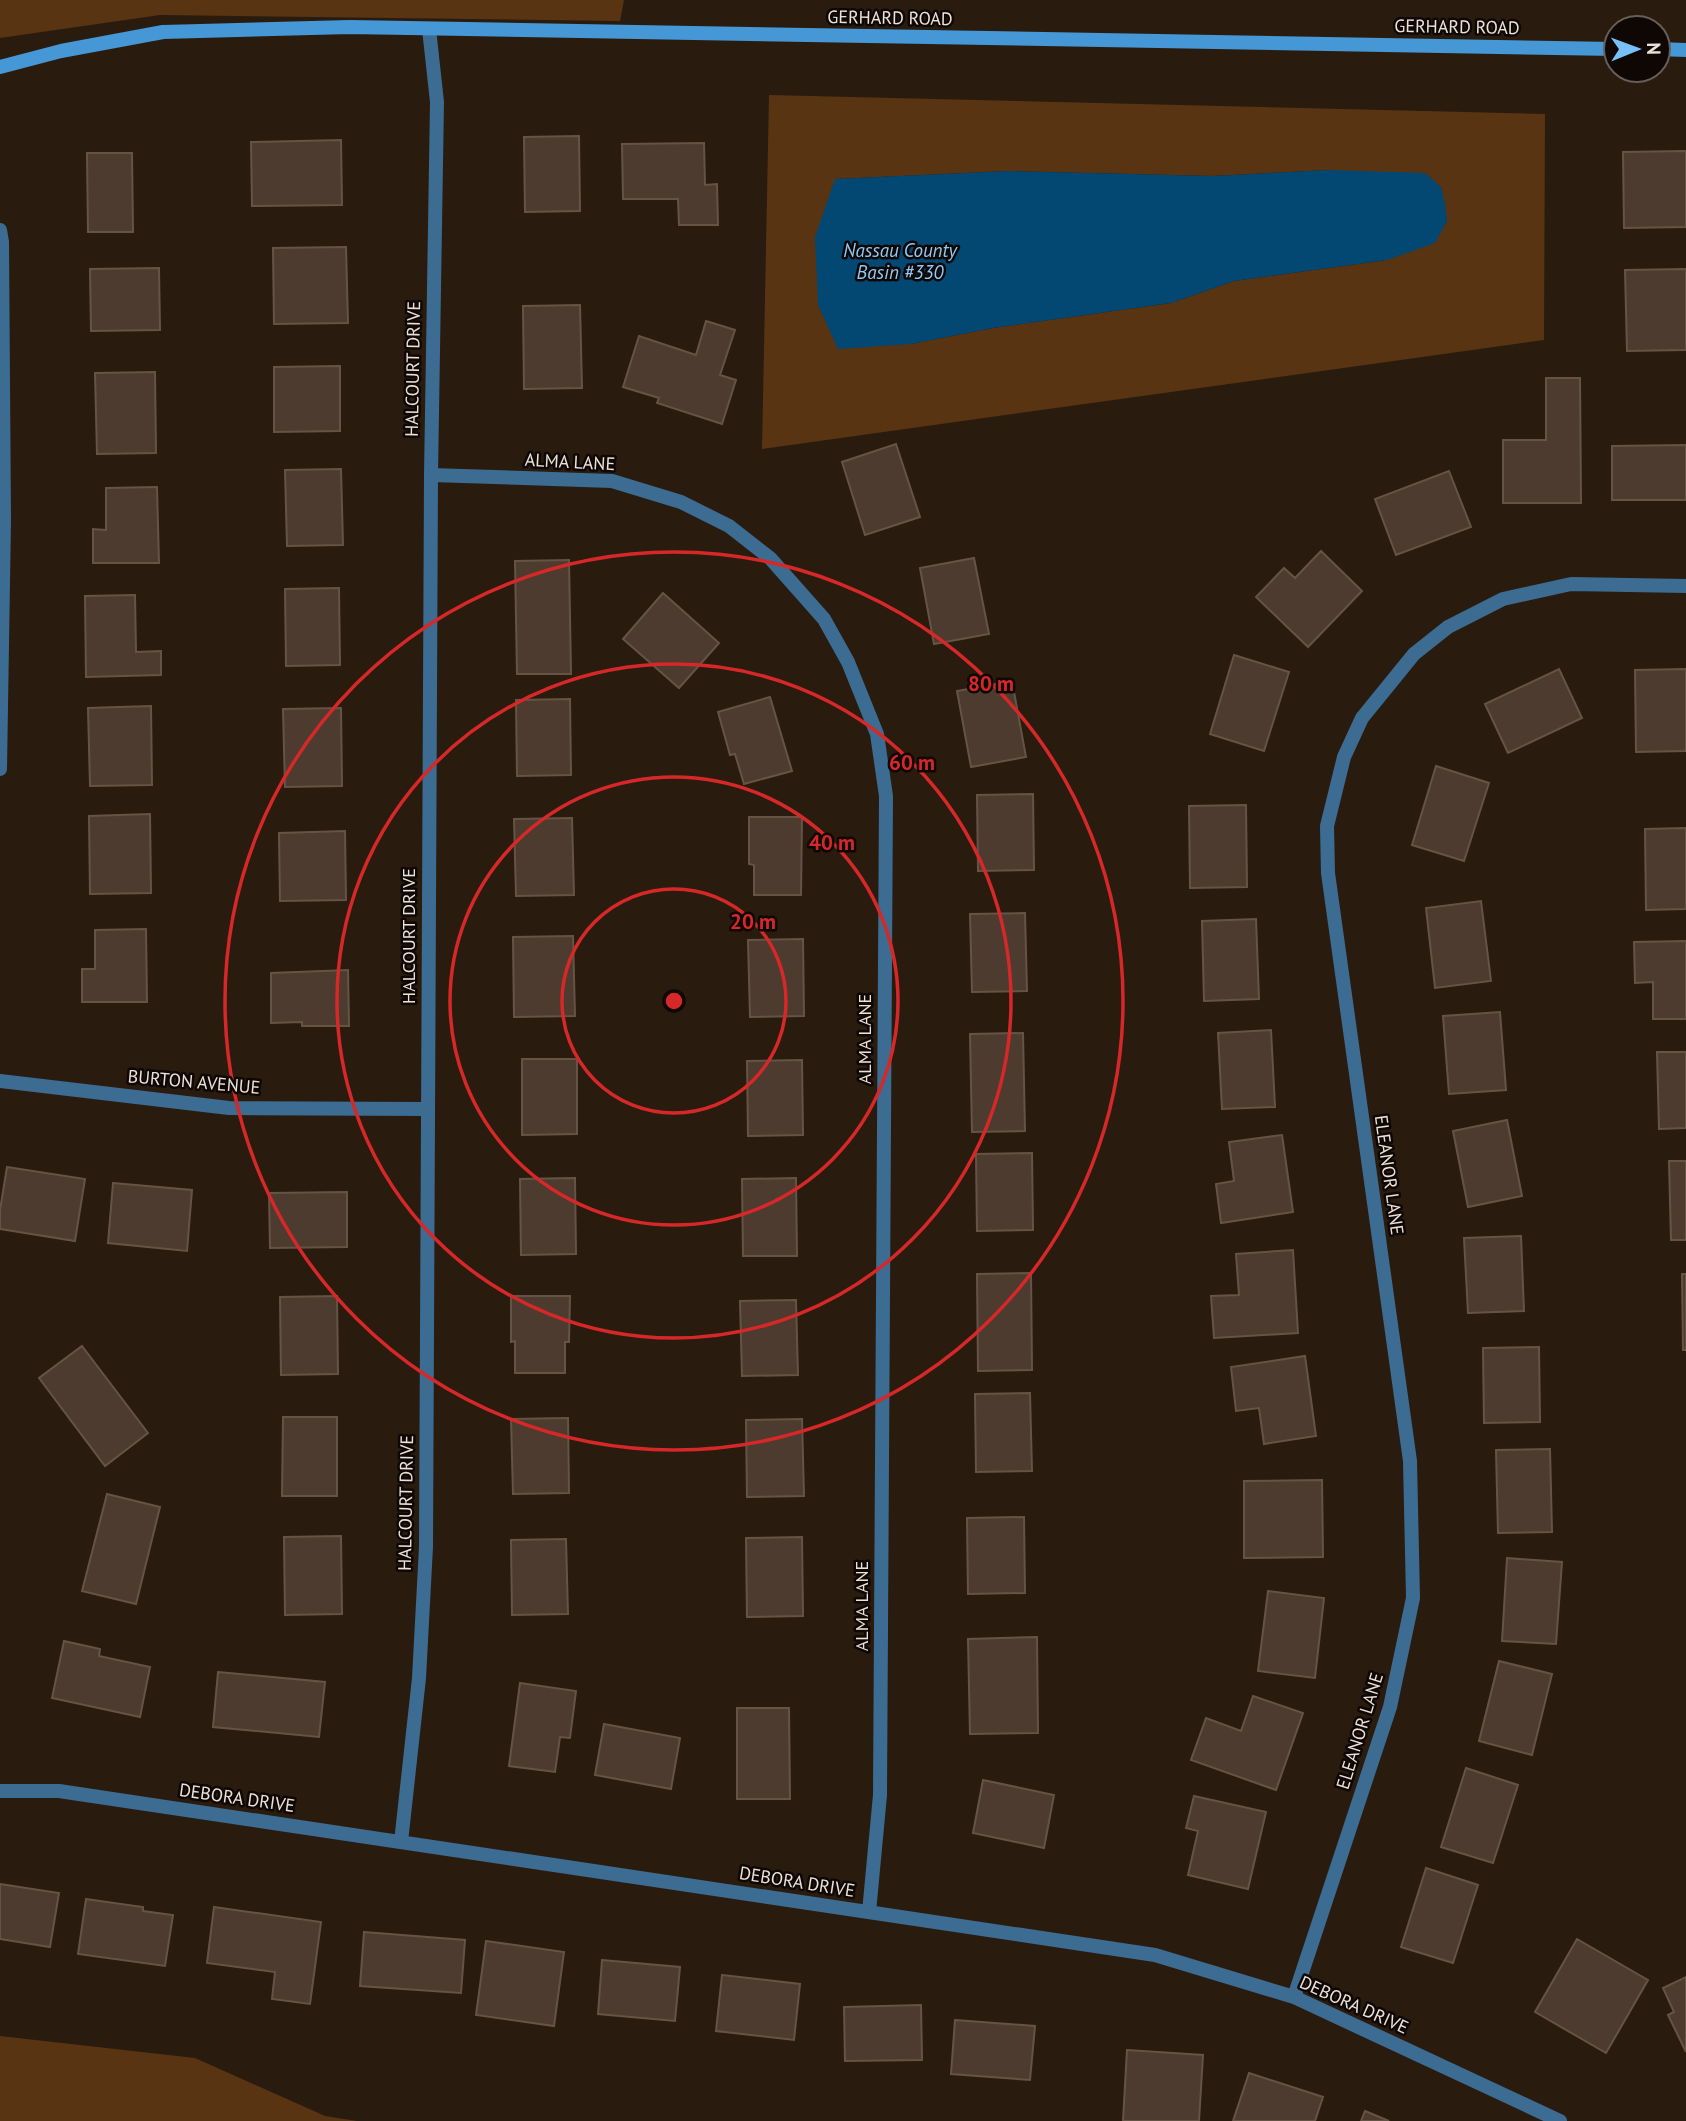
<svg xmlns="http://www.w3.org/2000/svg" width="1686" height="2121" font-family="'PT Sans',sans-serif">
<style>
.green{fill:#593412;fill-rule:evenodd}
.water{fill:#024873}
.building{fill:#4c3b2e;stroke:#655446;stroke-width:2}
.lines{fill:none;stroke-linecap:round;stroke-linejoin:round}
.street{stroke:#3c6c92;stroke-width:14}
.secondary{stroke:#4697d5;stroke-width:14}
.ring{fill:none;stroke:#d62828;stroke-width:3.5}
.labels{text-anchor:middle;stroke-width:5;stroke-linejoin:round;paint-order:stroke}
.street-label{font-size:18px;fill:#ece1d9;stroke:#0e0704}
.water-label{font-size:19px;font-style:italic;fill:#90c9f9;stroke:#0e0704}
.centre{fill:#d62828;stroke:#0e0704;stroke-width:3.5}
.ring-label{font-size:21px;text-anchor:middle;font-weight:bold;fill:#d62828;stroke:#0e0704;stroke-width:5;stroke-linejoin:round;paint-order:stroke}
</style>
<rect width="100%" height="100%" fill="#2a1b0f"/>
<path class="green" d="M0,0H624L620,21L160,15L0,38Z
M769,95L1545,114L1544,340L762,449ZM1329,170L1441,187L1447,222L1387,260L1234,281L1171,303L993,328L911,344L836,179L1009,171L1212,176Z
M0,2036L195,2058L325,2116L357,2121H0Z"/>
<path class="water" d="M1329,170L1425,173L1441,187L1445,204L1447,221L1435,243L1387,260L1234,281L1171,303L993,328L911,344L838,349L818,305L815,237L835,179L1009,171L1212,176Z"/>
<path class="building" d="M579,136L580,211L525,212L524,137Z
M341,140L342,205L252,206L251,142Z
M704,143L705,185L717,184L718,225H679L678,199H623L622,144Z
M1686,151V227L1624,228L1623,152Z
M87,153H132L133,232H88Z
M346,247L348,323L274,324L273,248Z
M159,268L160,330L91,331L90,269Z
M1686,269V350L1627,351L1625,270Z
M580,305L582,388L524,389L523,306Z
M706,321L735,330L720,375L736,380L722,424L657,403L659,398L623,387L639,336L696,355Z
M340,366V431L274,432V367Z
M155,372L156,453L97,454L95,373Z
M1546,378H1580L1581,503H1503V440H1546Z
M896,444L920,517L865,535L842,462Z
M1686,445V500H1612V446Z
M341,469L343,545L287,546L285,470Z
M1449,471L1471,527L1396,555L1375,499Z
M157,487L159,563H93V529L106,530V488Z
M1321,551L1362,591L1308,647L1256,597L1284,568L1295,578Z
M974,558L989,634L934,644L920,568Z
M569,560L571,674H517L515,561Z
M339,588L340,665L286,666L285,589Z
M663,593L719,643L679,688L623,639Z
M135,595L136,652L161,651V675L86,677L85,596Z
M1234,655L1289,672L1264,751L1210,734Z
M1559,669L1582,718L1508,753L1485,704Z
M1686,669V751L1636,752L1635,670Z
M1012,681L1026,757L971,767L957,691Z
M770,697L792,771L744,784L735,754L730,755L718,712Z
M570,699L571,775L517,776L516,700Z
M151,706L152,785L90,786L88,708Z
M341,708L342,786L285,787L283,709Z
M1436,766L1489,783L1464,861L1412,845Z
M1033,794L1034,870L978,871L977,795Z
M1246,805L1247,887L1190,888L1189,806Z
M150,814L151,893L90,894L89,816Z
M749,817H802L801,895H754V865L749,864Z
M572,818L574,895L516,896L514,819Z
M1686,828V909L1646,910L1645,829Z
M345,831L346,900L280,901L279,833Z
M1481,901L1491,981L1435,988L1426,908Z
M1025,913L1027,991L972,992L970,914Z
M1256,919L1259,999L1204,1001L1202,921Z
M146,929L147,1002H82V969H95V930Z
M573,936L575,1016L514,1017L513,937Z
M803,939L804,1016L750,1017L748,940Z
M1686,941V1019H1653V982L1635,983L1634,942Z
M348,970L349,1026H302V1022L271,1023V973Z
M1500,1012L1506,1090L1449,1094L1443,1016Z
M1271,1030L1275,1107L1222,1109L1218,1033Z
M1023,1033L1025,1131L972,1132L970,1034Z
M1657,1052H1686V1128L1659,1129Z
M522,1059H577V1134L522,1135Z
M802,1060L803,1135L748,1136L747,1061Z
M1507,1120L1522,1196L1468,1207L1453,1131Z
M1282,1135L1293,1212L1221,1223L1216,1184L1234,1181L1229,1142Z
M1032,1153L1033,1230L977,1231L976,1154Z
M1669,1161H1686V1240H1671Z
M7,1167L85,1179L75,1241L0,1229V1210Z
M575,1178L576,1254L521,1255L520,1179Z
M796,1178L797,1256H743L742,1179Z
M113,1183L192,1190L187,1251L108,1243Z
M347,1192V1247L270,1248L269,1193Z
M1521,1236L1524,1311L1468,1313L1464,1238Z
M1293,1250L1298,1333L1214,1338L1211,1296L1239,1295L1236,1254Z
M1031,1273L1032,1370L978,1371L977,1274Z
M1682,1274H1686V1350H1683Z
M337,1296L338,1374L281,1375L280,1297Z
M511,1296H570L569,1342H565V1373H515V1341L511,1342Z
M796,1300L798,1375L742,1376L740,1301Z
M82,1346L148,1433L105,1466L39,1378Z
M1539,1347L1540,1422L1484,1423L1483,1348Z
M1305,1356L1316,1436L1264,1444L1259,1408L1236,1411L1231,1367Z
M1030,1393L1032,1471L976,1472L975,1394Z
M283,1417H337V1496H282Z
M568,1418L569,1493L513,1494L511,1419Z
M802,1419L804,1496L747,1497L746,1420Z
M1550,1449L1552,1532L1498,1533L1496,1450Z
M1322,1480L1323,1557L1244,1558V1481Z
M107,1494L160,1507L136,1604L82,1591Z
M1024,1517L1025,1593L968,1594L967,1518Z
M341,1536L342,1614L285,1615L284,1537Z
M802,1537L803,1616L747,1617L746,1538Z
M566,1539L568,1614L512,1615L511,1540Z
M1507,1558L1562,1562L1556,1644L1502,1641Z
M1268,1591L1324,1598L1315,1678L1258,1671Z
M1037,1637L1038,1733L970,1734L968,1639Z
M64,1641L100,1649L99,1656L150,1667L140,1717L52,1698Z
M1499,1661L1552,1674L1532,1755L1479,1741Z
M218,1672L325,1682L319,1737L213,1727Z
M520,1683L576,1691L570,1738L560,1737L555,1772L509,1766Z
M1253,1696L1303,1713L1276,1790L1191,1760L1206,1718L1241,1731Z
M737,1708H789L790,1799H737Z
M604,1724L680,1738L671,1789L595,1775Z
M1466,1768L1518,1785L1493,1863L1441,1847Z
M983,1780L1054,1795L1044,1848L973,1833Z
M1194,1796L1266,1812L1248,1889L1188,1875L1198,1831L1186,1828Z
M1426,1868L1478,1885L1453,1963L1401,1947Z
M0,1884L59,1893L50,1947L0,1939Z
M86,1899L143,1907V1911L173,1915L165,1966L78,1954Z
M214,1907L321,1922L310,2004L272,1999L275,1972L207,1963Z
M364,1932L465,1940L461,1993L360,1986Z
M1577,1939L1648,1980L1606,2053L1535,2012Z
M486,1941L564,1952L554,2026L476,2015Z
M602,1960L680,1967L675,2021L598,2014Z
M722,1975L800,1984L794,2040L716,2031Z
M1686,1977V2052L1668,2015L1674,2012L1663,1988Z
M921,2005L922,2060L845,2061L844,2007Z
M955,2020L1035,2026L1030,2080L951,2074Z
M1127,2050L1203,2055L1199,2121H1123Z
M1249,2073L1323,2097L1315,2121H1233Z
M1365,2111L1389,2121H1361Z"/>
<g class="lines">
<path class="street" d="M0,230L2,242L4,521L0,769
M431,475L612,481L681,502L729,526L770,558L824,619L848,662L877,734L886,796L880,1795L869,1912
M0,1081L229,1108L427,1109
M0,1791H59L1155,1955L1294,1997L1560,2121
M401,1842L419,1678L426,1547L431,475L437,102L429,29
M1294,1997L1390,1707L1413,1598L1410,1461L1328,873L1327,826L1344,757L1362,718L1414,654L1448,627L1503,599L1571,584L1686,586"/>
<path class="secondary" d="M1658,49L1686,50
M0,67L61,51L163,32L350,27L1616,49"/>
</g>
<g class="ring">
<circle cx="674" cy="1001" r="112"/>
<circle cx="674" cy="1001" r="224"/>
<circle cx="674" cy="1001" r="337"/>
<circle cx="674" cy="1001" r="449"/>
</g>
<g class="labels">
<g class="street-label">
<text transform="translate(890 18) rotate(1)" y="6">GERHARD ROAD</text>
<text transform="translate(1457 27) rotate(1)" y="6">GERHARD ROAD</text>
<text transform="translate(413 369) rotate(-89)" y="6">HALCOURT DRIVE</text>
<text transform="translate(570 462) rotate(3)" y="6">ALMA LANE</text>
<text transform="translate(409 936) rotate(-90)" y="6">HALCOURT DRIVE</text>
<text transform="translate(865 1039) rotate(-90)" y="6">ALMA LANE</text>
<text transform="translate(194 1082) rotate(5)" y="6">BURTON AVENUE</text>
<text transform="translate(1389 1175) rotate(82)" y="6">ELEANOR LANE</text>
<text transform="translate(406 1503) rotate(-89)" y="6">HALCOURT DRIVE</text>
<text transform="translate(862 1606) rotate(-90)" y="6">ALMA LANE</text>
<text transform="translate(1360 1731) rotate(-73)" y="6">ELEANOR LANE</text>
<text transform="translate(237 1798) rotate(8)" y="6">DEBORA DRIVE</text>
<text transform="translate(797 1882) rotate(9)" y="6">DEBORA DRIVE</text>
<text transform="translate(1354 2005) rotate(24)" y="6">DEBORA DRIVE</text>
</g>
<g class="water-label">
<text x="900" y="257">Nassau County<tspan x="900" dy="22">Basin #330</tspan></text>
</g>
</g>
<circle cx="674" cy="1001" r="10" class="centre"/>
<g class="ring-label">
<text x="991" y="691">80 m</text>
<text x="912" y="770">60 m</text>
<text x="832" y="850">40 m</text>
<text x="753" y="929">20 m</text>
</g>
<g transform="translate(1637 49) rotate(89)"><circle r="33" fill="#0e0704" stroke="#675e59" stroke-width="2"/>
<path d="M0-5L12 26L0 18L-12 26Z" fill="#79bff8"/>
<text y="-10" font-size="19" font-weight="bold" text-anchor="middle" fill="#ece1d9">N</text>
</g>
</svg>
